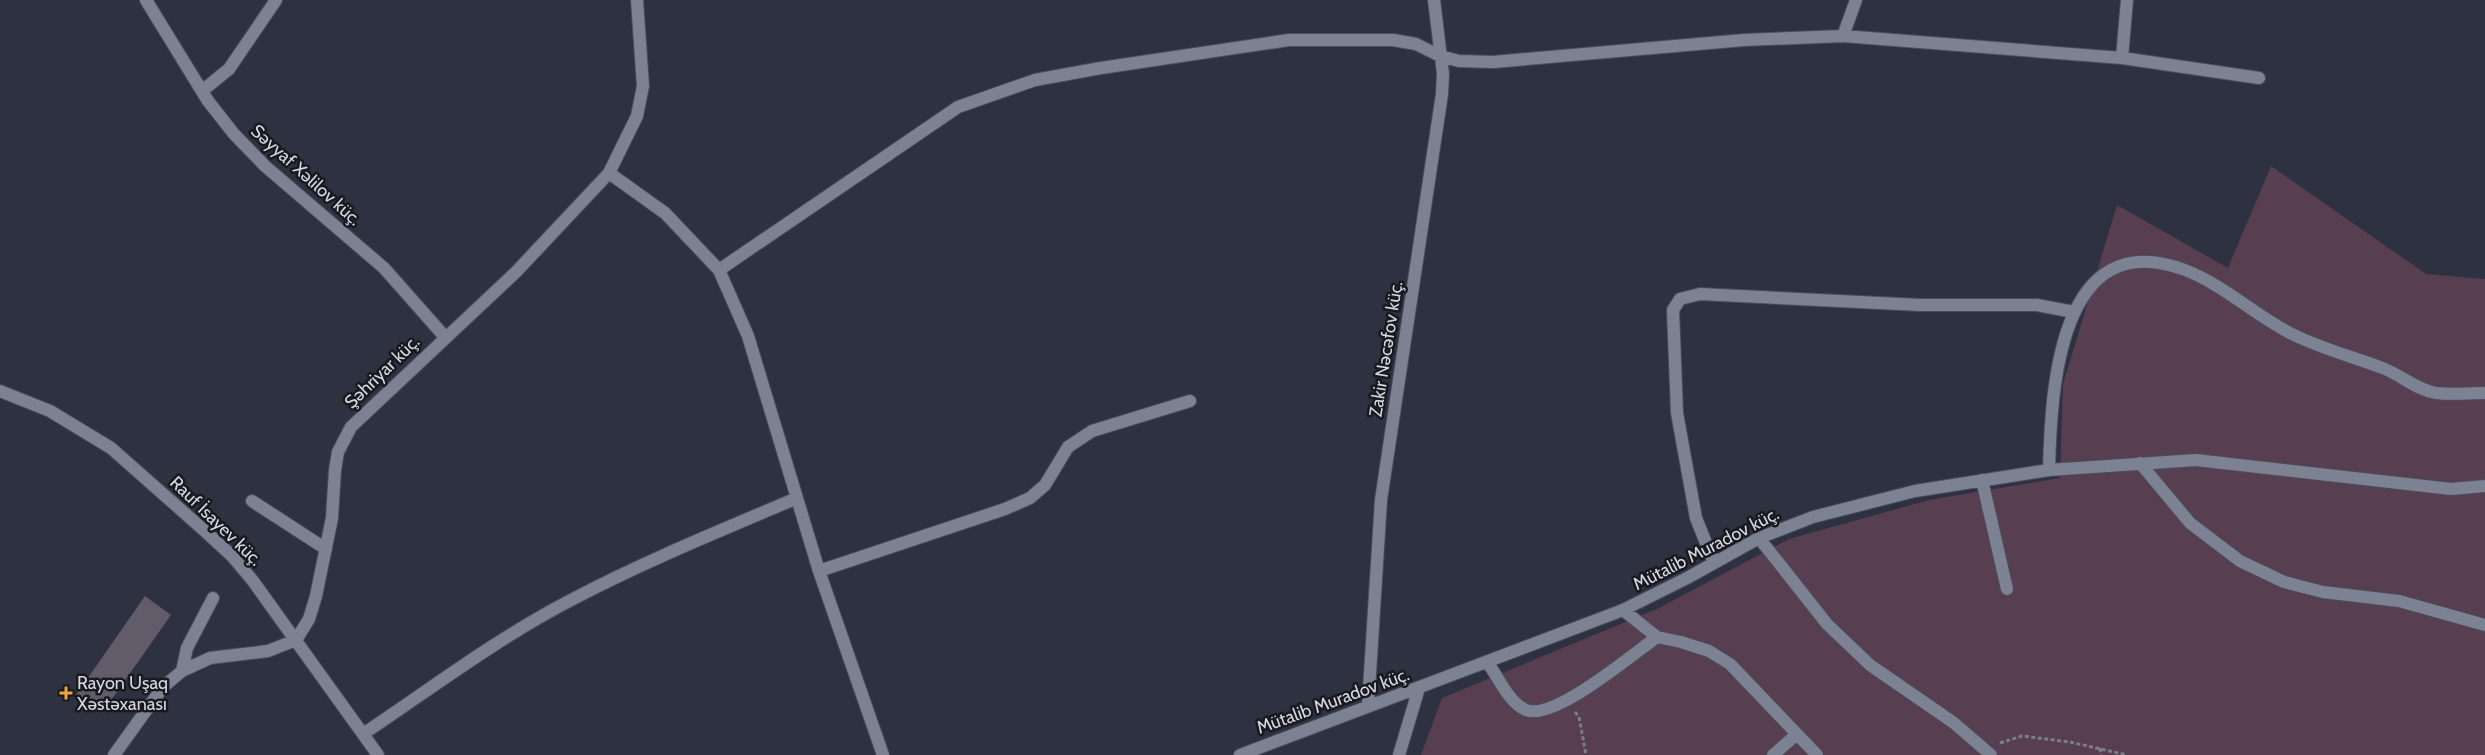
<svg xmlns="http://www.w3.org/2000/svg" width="2485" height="755" font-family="Cabin,sans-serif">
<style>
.green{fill:#573e50}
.building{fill:#615b6a}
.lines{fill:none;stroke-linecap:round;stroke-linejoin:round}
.minor-casing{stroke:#4b4e5a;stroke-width:14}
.path{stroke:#7b7e8a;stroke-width:3;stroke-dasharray:4 2.5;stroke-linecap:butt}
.minor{stroke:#7d8293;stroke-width:12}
.poi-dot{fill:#f0a63e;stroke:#181a20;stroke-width:2}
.labels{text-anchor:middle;stroke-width:5;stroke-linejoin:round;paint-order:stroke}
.street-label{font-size:18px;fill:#d5d8e1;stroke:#181a20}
.poi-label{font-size:18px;fill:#d5d8e1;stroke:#181a20;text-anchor:start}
</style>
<rect width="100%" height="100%" fill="#2e3140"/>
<path class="green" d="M2271,166L2426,274L2485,279V755H1421L1442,698L1659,608L1789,539L1929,500L2060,478L2063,384L2117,205L2228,268Z"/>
<path class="building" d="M145,596L171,615L102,713L76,695Z"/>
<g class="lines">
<g class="minor-casing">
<path id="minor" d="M146,0L208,101L234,134L265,166L384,268L445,337
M1843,36L1856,0
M2122,58L2127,0
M202,91L229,69L276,0
M609,173L665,213L719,270L748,336L819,571L883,755
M719,270L958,107L1035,80L1101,68L1289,40H1393L1416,44L1440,56L1459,61L1493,62L1744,40L1843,36L2122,58L2259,78
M0,391L50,411L111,448L206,532L232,556L253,581L378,755
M2140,463L2190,523L2240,561L2284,582L2323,592L2399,601L2485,625
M2049,470L2196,460L2451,489L2485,486
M1982,480L2007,589
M252,501L326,549
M1759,538L1827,624L1870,665L1954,723L1991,755
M1714,563L1696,518L1677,413L1673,310L1680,299L1700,294L1920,305H2037L2074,312
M819,571L1005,509L1030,498L1045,485L1068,447L1092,431L1190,401
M1623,610L1657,637L1681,642L1709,651L1730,664L1817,755
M1488,663C1498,677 1509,703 1526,710C1554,721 1633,654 1657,637
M182,671L187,648L213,598
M1368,705L1381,500L1442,94L1443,74L1434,0
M363,734C432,688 499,637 573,599C645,561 722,530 797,498
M114,755L163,687L182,671L210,658L268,651L296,640L309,619L316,596L332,518L335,470L338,452L351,427L516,272L609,173L637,116L643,86L637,0
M1240,755L1623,610L1689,577L1759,538L1813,517L1915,491L2049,470C2051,388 2059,223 2185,270C2224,285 2256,316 2292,334C2322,349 2354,357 2385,369C2402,376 2417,390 2436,393C2452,395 2469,393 2485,393
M1399,755L1419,688
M1773,755L1797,734"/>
</g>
<path class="path" d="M1575,712L1579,717L1586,755
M2000,743L2022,736L2070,742L2127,755
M2100,748L2101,755"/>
<use href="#minor" class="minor"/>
</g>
<path class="poi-dot" d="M63.5 685.5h5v5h5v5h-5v5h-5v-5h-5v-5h5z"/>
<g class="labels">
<g class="street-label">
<text transform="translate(306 175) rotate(42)" y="6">Səyyaf Xəlilov küç.</text>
<text transform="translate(1386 349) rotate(-81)" y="6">Zakir Nəcəfov küç.</text>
<text transform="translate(382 372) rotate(-44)" y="6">Şəhriyar küç.</text>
<text transform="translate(216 521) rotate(44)" y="6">Rauf İsayev küç.</text>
<text transform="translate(1706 549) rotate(-27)" y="6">Mütalib Muradov küç.</text>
<text transform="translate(1333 701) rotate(-20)" y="6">Mütalib Muradov küç.</text>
</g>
<g class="poi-label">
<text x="77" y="689">Rayon Uşaq<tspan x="77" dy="21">Xəstəxanası</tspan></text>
</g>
</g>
</svg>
